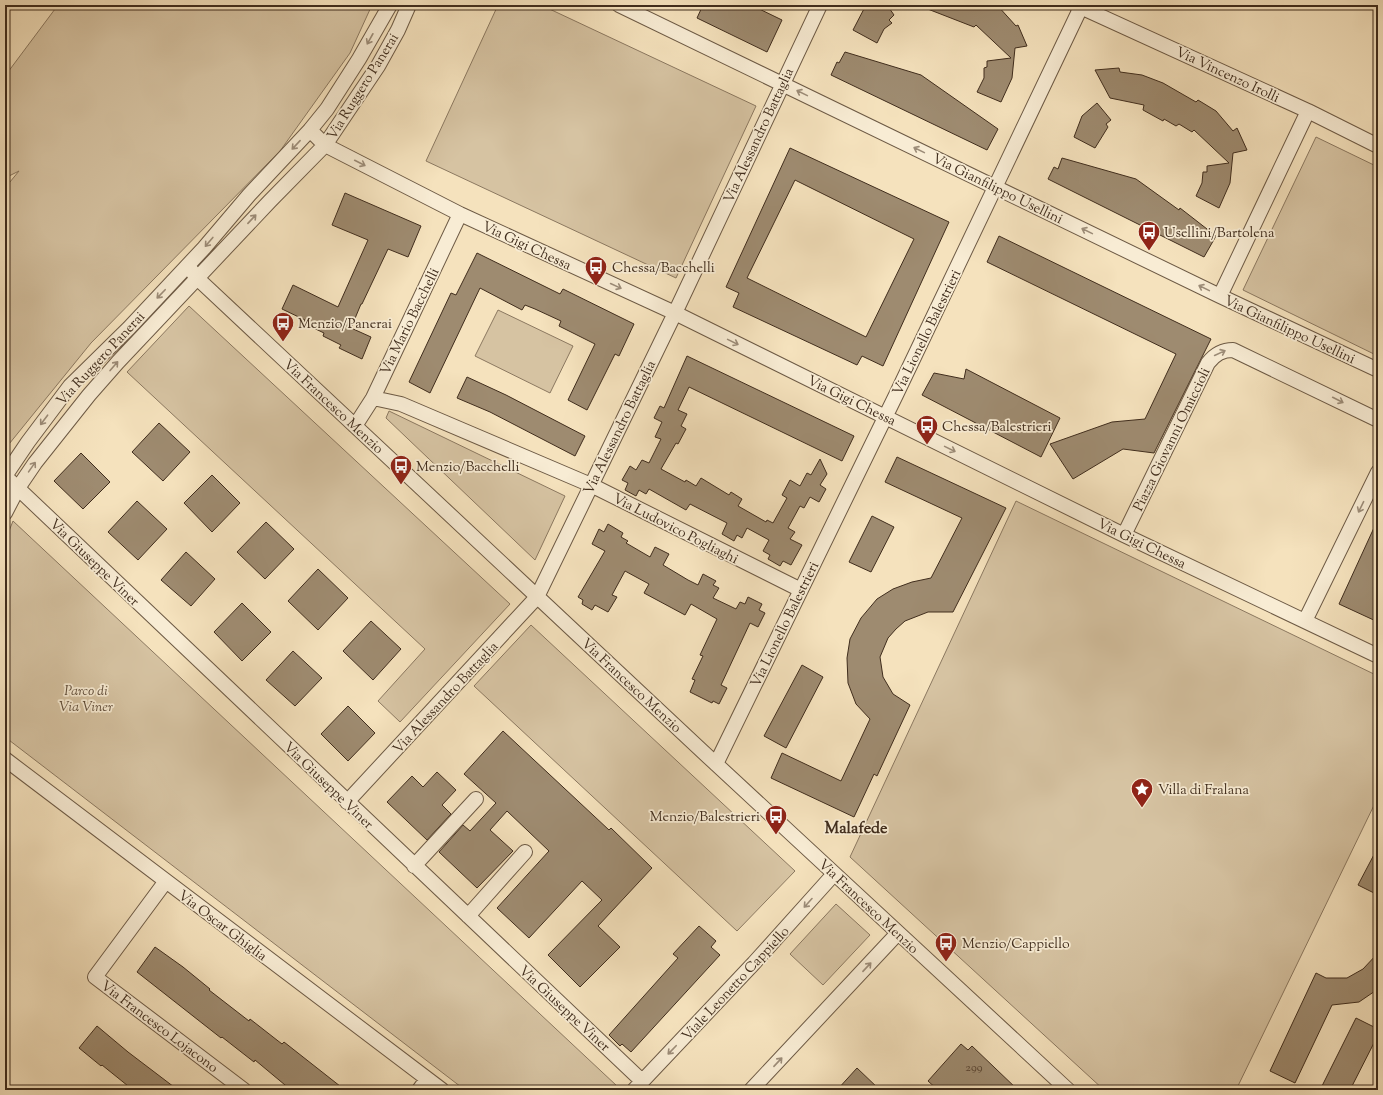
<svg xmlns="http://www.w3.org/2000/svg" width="1383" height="1095" font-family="'Sorts Mill Goudy',serif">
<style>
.green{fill:#d6c3a2;stroke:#8b7860}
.building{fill:#9e8b70;stroke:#402d1d;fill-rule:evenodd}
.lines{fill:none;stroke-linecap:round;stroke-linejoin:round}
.minor-casing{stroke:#6d5a45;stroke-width:16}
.minor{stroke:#f8ecd4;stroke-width:14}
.oneway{stroke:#9c8c78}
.labels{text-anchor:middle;stroke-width:3.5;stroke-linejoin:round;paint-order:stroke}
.number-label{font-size:12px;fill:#584432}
.street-label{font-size:14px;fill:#402d1d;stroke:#f8ecd4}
.poi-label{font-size:14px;fill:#402d1d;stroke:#f8ecd4;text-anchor:start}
.park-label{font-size:14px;font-style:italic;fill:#5e4b38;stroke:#f8ecd4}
.quarter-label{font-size:16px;font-weight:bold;fill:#402d1d;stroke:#f8ecd4}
</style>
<rect width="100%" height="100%" fill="#f5e2bd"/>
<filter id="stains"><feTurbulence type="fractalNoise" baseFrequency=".005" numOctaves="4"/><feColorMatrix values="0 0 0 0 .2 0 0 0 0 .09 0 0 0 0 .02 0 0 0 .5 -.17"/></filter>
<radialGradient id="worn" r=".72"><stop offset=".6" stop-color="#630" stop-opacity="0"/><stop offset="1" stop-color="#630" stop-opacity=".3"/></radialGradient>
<path class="green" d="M58,5H372L350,53L280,151L91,343L5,449V188L19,171L5,178V76Z
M498,5H541L756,106L676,278L426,161Z
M1316,137L1378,167V356L1243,290Z
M189,306L510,604L400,722L378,701L425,649L127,372Z
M498,310L573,346L550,393L475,356Z
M389,411L565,496L535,560L386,418Z
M1016,501L1378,676V797L1236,1090H1104L850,857Z
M13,521L617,1086L613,1090H465L5,737V541Z
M531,625L795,871L737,931L474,686Z
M836,904L870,935L823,985L790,954Z"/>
<path class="building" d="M703,5H751L782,20L767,52L697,18Z
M866,5H887L894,15L889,20L892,23L884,29L877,43L853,30Z
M920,5H997L1016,26L1018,25L1027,46L1015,48L1012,78L1001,102L977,92L984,78V68L987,67V61L1011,58L976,25L974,27L920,6Z
M845,52L921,75L998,129L987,150L831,75L837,62L839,63Z
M1119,68L1120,72L1142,75L1163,83L1196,102L1198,100L1216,111L1233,131L1237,128L1247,150L1233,153L1230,183L1219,208L1196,196L1202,183L1203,172H1207V166L1229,163L1194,130L1192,132L1179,124L1176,126L1164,119L1163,121L1143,110L1144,105L1110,98L1095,70Z
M1097,103L1111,120L1106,124L1108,127L1095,148L1074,137L1082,116Z
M790,148L949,222L883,366L862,356L857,365L733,307L739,293L726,287ZM795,180L914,239L866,337L747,278Z
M1062,158L1136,179L1179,210L1180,208L1216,236L1204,257L1048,179L1054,167L1058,169Z
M345,193L421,226L408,257L388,249L362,304H361L351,328L371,337L362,359L339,348L341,345L323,336L324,333L303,323L305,320L282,309L293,285L338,307L368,240L332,225Z
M999,236L1211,339L1154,453L1123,449L1073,479L1050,444L1112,422L1145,419L1176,354L987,262Z
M477,253L560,294L563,289L634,324L619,356L615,354L587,410L568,400L595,344L559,326L561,321L535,309L525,305L522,310L480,288L430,393L409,382L451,293L456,295Z
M687,356L854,436L842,461L689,387L678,410L687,414L681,426L686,429L678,444L676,443L661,469L685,482L686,480L696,486L701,478L729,495L731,492L742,499L738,506L766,522L767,520L773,523L787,498L782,495L790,480L800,486L807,473L811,475L820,459L827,474L820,485L826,489L819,502L810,497L804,508L800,506L788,528L795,532L790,539L802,545L791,565L783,561L780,566L768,559L770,555L763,551L769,540L747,528L742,538L737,535L734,541L722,534L727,523L690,504L686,510L649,489L646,494L639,490L636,496L625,490L628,483L622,480L630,466L636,470L642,460L649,463L661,439L655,437L662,422L654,418L660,406L664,408Z
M966,369L1060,418L1041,457L922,395L934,373L964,379Z
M467,377L506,395L585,436L575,456L490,412L457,398Z
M159,423L190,452L163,481L132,452Z
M81,453L110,482L83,509L54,481Z
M897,457L1006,508L953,612H928L905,621L896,629L888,638L880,657L883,677L893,694L910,705L877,776L874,774L854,817L771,778L782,753L841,781L870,719L856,704L848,683L847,658L850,639L861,618L877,599L893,589L912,582L931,578L962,518L885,482Z
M212,475L240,503L212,532L184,503Z
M137,501L167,529L138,560L108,532Z
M872,516L894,527L871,572L849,562Z
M1378,519V622L1339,604Z
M266,522L294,549L265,579L237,552Z
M608,524L623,533L621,537L628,541L626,543L650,557L655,547L669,554L663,565L688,580L698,585L703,574L716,581L713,585L719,588L713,598L736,609L740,602L745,604L748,597L762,604L759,610L765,613L758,627L750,623L721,685L727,688L719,704L713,701L712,703L690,692L695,680L692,679L703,656L700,655L717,619L691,604L685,615L644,593L649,584L625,571L612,595L617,597L608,612L595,605L592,610L582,604L583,600L578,597L605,551L592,544L599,529L604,532Z
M186,552L215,579L191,606L161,580Z
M318,569L348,598L318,630L288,601Z
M242,603L271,632L242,661L214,632Z
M371,621L401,649L373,680L343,651Z
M293,651L322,678L295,706L266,680Z
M802,665L823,677L786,748L764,736Z
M348,706L375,733L348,761L321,734Z
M503,731L609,830L611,828L652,868L598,926L620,947L580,987L548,955L602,900L582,881L529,938L497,908L549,851L507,811L490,830L513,851L477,888L439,852L463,825L470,831L496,803L464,774Z
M437,772L456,790L442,805L451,814L427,840L387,802L412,776L423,787Z
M1378,847V895L1358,885Z
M699,926L716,941L711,947L720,955L631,1052L622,1044L620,1046L609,1035L678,958L673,954Z
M155,947L183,967L210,989L209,990L249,1021L250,1019L282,1044L284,1042L345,1090H291L255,1060L254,1062L222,1037L221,1038L137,972Z
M1378,953V989L1359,1002L1332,1005L1295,1083L1270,1071L1316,973L1326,978H1347L1363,969Z
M1356,1018L1378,1029V1035L1350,1090H1320Z
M97,1026L128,1052L178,1090H133L102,1065L101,1066L79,1048Z
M961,1044L968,1050L972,1046L1018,1090H938L928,1081Z
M857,1068L880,1090H837Z"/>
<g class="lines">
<g class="minor-casing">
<path id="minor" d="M619,5L1220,296L1378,370
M1076,5L1308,111L1378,146
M310,130L325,145L460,214L675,313L1124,535L1378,656
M188,266L197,278L716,764L1068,1090
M1220,296L1308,111
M373,398L401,404L591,485L801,590
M355,426L373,398L460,214
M5,476L642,1081
M5,476L28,442L70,386L129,328L204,248L249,195L310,130L327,109L359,59L390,5
M5,513L18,488L35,463L89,395L118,362L270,201L325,145L378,66L398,30L409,5
M1124,535L1208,363C1215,354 1222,350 1233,350L1378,420
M1305,621L1378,472
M5,759L442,1090
M716,764L896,395L1081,7
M347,802L537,597L675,313L820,5
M414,866L476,799
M166,881L95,977L244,1090
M468,916L525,852
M419,1090L427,1079
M634,1090L754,963L834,874
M751,1090L898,933"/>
</g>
<use href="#minor" class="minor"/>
</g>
<defs><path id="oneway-shaft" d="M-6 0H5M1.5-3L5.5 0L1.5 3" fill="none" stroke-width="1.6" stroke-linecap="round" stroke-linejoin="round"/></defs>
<g class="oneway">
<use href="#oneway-shaft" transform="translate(370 39) rotate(119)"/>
<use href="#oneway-shaft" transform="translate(802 93) rotate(-154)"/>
<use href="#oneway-shaft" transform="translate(296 145) rotate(133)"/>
<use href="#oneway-shaft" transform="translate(919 150) rotate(-154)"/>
<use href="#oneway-shaft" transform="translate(360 163) rotate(27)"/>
<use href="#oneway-shaft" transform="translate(252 219) rotate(-47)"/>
<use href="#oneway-shaft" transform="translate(1087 231) rotate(-154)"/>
<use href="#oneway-shaft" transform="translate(209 242) rotate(130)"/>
<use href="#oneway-shaft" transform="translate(616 286) rotate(25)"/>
<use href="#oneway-shaft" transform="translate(1204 288) rotate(-154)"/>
<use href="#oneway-shaft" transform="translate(161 294) rotate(134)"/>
<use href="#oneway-shaft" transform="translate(733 342) rotate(26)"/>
<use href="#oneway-shaft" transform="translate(1220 353) rotate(-25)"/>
<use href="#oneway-shaft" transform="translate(114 366) rotate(-49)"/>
<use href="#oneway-shaft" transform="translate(1338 400) rotate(27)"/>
<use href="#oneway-shaft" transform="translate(44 420) rotate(127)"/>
<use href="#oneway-shaft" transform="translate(950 449) rotate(26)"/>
<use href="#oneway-shaft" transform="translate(32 467) rotate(-55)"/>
<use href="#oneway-shaft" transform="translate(1361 507) rotate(116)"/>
<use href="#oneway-shaft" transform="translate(808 903) rotate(132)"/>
<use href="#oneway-shaft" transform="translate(867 967) rotate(-47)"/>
<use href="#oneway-shaft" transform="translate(672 1050) rotate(134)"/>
<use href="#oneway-shaft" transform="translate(778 1062) rotate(-47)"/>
</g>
<defs>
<g id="bus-pin" transform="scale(1.15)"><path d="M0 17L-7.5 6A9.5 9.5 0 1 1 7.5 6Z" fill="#8f2418" stroke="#f8ecd4"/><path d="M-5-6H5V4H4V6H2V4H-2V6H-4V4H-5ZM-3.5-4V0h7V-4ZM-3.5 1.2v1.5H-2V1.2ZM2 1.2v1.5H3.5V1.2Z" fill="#fff"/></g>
<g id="sight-pin" transform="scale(1.15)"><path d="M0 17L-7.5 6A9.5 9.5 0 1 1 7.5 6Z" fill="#8f2418" stroke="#f8ecd4"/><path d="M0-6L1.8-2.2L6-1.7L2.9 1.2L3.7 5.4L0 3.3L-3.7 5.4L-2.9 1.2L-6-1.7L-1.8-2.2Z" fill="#fff"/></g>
</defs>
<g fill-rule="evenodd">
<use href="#bus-pin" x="1149" y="232"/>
<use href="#bus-pin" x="596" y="267"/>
<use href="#bus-pin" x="283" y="323"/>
<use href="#bus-pin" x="927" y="426"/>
<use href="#bus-pin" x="401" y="466"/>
<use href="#sight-pin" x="1142" y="789"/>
<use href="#bus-pin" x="776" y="816"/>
<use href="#bus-pin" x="946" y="943"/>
</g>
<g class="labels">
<g class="number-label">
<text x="974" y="1071">299</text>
</g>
<g class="street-label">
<text transform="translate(1228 74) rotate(25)" y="5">Via Vincenzo Irolli</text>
<text transform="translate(362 86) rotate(-58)" y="5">Via Ruggero Panerai</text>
<text transform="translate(758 135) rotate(-65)" y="5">Via Alessandro Battaglia</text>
<text transform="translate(998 188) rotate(26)" y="5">Via Gianfilippo Usellini</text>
<text transform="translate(527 245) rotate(25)" y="5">Via Gigi Chessa</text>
<text transform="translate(409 321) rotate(-64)" y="5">Via Mario Bacchelli</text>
<text transform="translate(1290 329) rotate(25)" y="5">Via Gianfilippo Usellini</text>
<text transform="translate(926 332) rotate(-64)" y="5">Via Lionello Balestrieri</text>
<text transform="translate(100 358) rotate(-47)" y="5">Via Ruggero Panerai</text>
<text transform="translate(852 400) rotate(26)" y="5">Via Gigi Chessa</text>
<text transform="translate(334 406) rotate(43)" y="5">Via Francesco Menzio</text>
<text transform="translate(619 427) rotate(-64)" y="5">Via Alessandro Battaglia</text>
<text transform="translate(1171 439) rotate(-64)" y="5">Piazza Giovanni Omiccioli</text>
<text transform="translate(676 528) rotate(27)" y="5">Via Ludovico Pogliaghi</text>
<text transform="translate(1142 543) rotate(26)" y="5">Via Gigi Chessa</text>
<text transform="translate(95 562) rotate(44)" y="5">Via Giuseppe Viner</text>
<text transform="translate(784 624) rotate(-64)" y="5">Via Lionello Balestrieri</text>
<text transform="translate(632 685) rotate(43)" y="5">Via Francesco Menzio</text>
<text transform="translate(445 697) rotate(-47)" y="5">Via Alessandro Battaglia</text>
<text transform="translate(329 785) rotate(44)" y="5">Via Giuseppe Viner</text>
<text transform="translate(869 906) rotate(43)" y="5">Via Francesco Menzio</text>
<text transform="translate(223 925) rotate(37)" y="5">Via Oscar Ghiglia</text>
<text transform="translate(735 983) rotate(-47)" y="5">Viale Leonetto Cappiello</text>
<text transform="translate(565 1008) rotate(43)" y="5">Via Giuseppe Viner</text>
<text transform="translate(160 1026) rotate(37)" y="5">Via Francesco Lojacono</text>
</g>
<g class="poi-label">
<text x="1164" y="237">Usellini/Bartolena</text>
<text x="612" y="272">Chessa/Bacchelli</text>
<text x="298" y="328">Menzio/Panerai</text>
<text x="942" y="431">Chessa/Balestrieri</text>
<text x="416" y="471">Menzio/Bacchelli</text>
<text x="1158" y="794">Villa di Fralana</text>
<text x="760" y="821" text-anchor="end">Menzio/Balestrieri</text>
<text x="962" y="948">Menzio/Cappiello</text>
</g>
<g class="park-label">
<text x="86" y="695">Parco di<tspan x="86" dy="16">Via Viner</tspan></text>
</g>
<g class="quarter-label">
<text x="856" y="833">Malafede</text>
</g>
</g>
<rect width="1383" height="1095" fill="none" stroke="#f5e2bd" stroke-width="20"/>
<rect x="6" y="6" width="1371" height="1083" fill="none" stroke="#402d1d" stroke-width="2"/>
<rect x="10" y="10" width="1363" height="1075" fill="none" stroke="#402d1d"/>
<rect width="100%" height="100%" filter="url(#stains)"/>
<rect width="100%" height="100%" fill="url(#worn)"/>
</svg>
